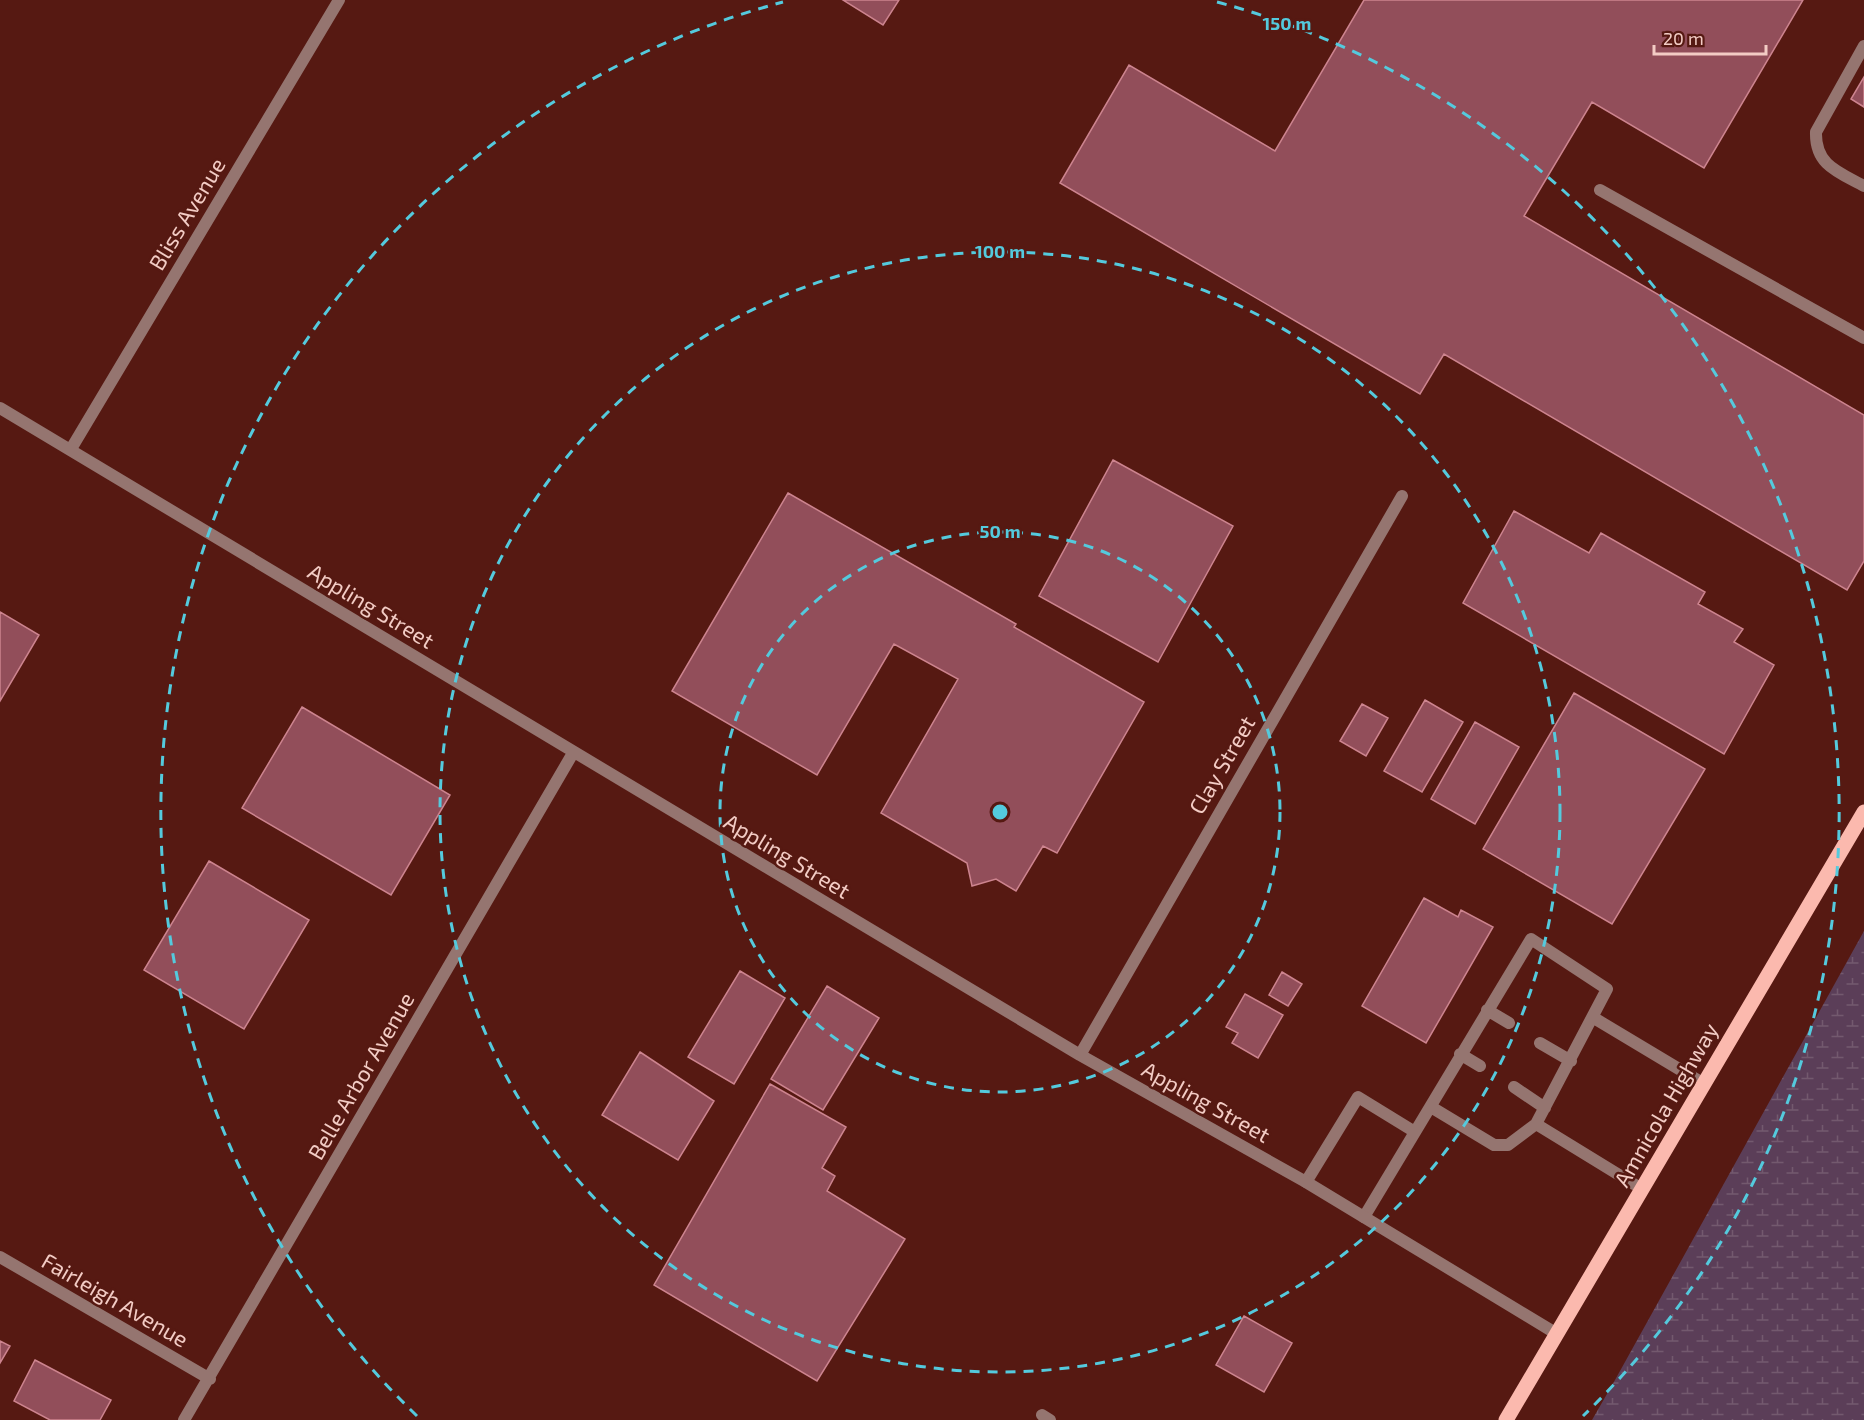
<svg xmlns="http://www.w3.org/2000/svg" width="1864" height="1420" font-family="'Exo 2',sans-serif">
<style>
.wetland{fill:url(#wetland-marsh)}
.building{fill:#924e5a;stroke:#cd848f;stroke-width:1.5}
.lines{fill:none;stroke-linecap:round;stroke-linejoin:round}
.service{stroke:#957570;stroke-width:12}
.minor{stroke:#957570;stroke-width:12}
.primary{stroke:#fbb9ae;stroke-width:15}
.ring{fill:none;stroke:#54cadd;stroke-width:3;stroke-dasharray:10 8}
.labels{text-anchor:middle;stroke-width:5;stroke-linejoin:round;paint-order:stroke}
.street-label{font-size:22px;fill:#f3ccc5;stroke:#561912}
.centre{fill:#54cadd;stroke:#561912;stroke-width:3}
.ring-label{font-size:18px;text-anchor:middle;font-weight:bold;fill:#54cadd;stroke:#561912;stroke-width:5;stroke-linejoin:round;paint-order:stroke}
</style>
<defs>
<pattern id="wetland-marsh" width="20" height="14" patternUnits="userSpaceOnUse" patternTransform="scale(1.5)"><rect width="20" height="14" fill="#5b3e58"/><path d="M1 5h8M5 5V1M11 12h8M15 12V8" fill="none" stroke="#73596e"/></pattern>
</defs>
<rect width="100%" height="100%" fill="#561912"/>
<path class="wetland" d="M1864,931V1420H1592L1615,1380Z"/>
<path class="building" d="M843,0H899L883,25Z
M1364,0H1803L1704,168L1592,102L1524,216L1864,415V561L1847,590L1444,354L1420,394L1060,183L1129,65L1275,151Z
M1864,77V107L1851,99Z
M1113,460L1233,526L1158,662L1039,596Z
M788,493L1016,624L1014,627L1144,702L1057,853L1043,846L1016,891L996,879L972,886L967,863L881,813L958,679L894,644L817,775L672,691Z
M1514,511L1589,553L1601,533L1705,592L1698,604L1743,629L1734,642L1774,665L1724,754L1463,603Z
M0,612L39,635L0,701Z
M1574,693L1705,769L1612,924L1483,849Z
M1425,700L1463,722L1422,792L1384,771Z
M1362,704L1388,718L1366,756L1340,741Z
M302,707L450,795L391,895L242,808Z
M1475,722L1519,747L1475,824L1431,799Z
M209,861L309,920L244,1029L144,970Z
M1424,898L1458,917L1461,910L1493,927L1426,1043L1362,1006Z
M740,971L785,998L734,1084L688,1057Z
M1282,972L1302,984L1288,1006L1269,995Z
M827,986L879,1018L823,1110L771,1079Z
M1245,994L1283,1015L1258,1058L1232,1043L1238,1033L1226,1027Z
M640,1052L714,1101L678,1160L602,1115Z
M770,1084L846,1127L822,1168L835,1176L827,1191L905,1239L817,1381L654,1285Z
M1244,1316L1292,1343L1264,1392L1216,1365Z
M0,1341L10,1346L0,1363Z
M35,1360L111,1400L100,1420H50L14,1401Z"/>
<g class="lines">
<path class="service" d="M1864,46L1816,132C1815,165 1838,172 1864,186
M1600,190L1864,338
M1487,1010L1509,1023
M1594,1018L1704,1084
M1540,1043L1571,1061
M1460,1054L1480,1066
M1514,1087L1545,1108
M1536,1124L1642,1189
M1306,1182L1358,1097L1415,1132
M1364,1217L1531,939L1607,989L1536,1124L1508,1145H1494L1431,1107
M1042,1415L1050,1420"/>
<path class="minor" d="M0,408L1080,1055L1306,1182L1557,1334
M71,449L339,0
M1080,1055L1402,496
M0,1257L210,1379
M184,1420L573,753"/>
<path class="primary" d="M1506,1420L1864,812"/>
</g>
<g class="ring">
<circle cx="1000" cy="812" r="280"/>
<circle cx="1000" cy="812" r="560"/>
<path d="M417 1416A839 839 0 0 1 783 2M1217 2A839 839 0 0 1 1583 1416"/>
</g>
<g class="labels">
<g class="street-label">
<text transform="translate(187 214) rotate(-59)" y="8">Bliss Avenue</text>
<text transform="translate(371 606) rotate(31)" y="8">Appling Street</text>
<text transform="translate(1222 765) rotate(-60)" y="8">Clay Street</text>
<text transform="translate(787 856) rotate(31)" y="8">Appling Street</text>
<text transform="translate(361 1076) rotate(-60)" y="8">Belle Arbor Avenue</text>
<text transform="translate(1206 1102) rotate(29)" y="8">Appling Street</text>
<text transform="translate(1666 1105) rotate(-60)" y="8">Amnicola Highway</text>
<text transform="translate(115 1300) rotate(30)" y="8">Fairleigh Avenue</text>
</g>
</g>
<circle cx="1000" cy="812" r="9" class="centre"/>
<g class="ring-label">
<text x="1287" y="30">150 m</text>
<text x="1000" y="258">100 m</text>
<text x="1000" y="538">50 m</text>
</g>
<path d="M1654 45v9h112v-9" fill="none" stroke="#f3ccc5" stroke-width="3"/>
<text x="1663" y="45" font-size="18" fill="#f3ccc5" stroke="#561912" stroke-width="4.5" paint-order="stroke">20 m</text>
</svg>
